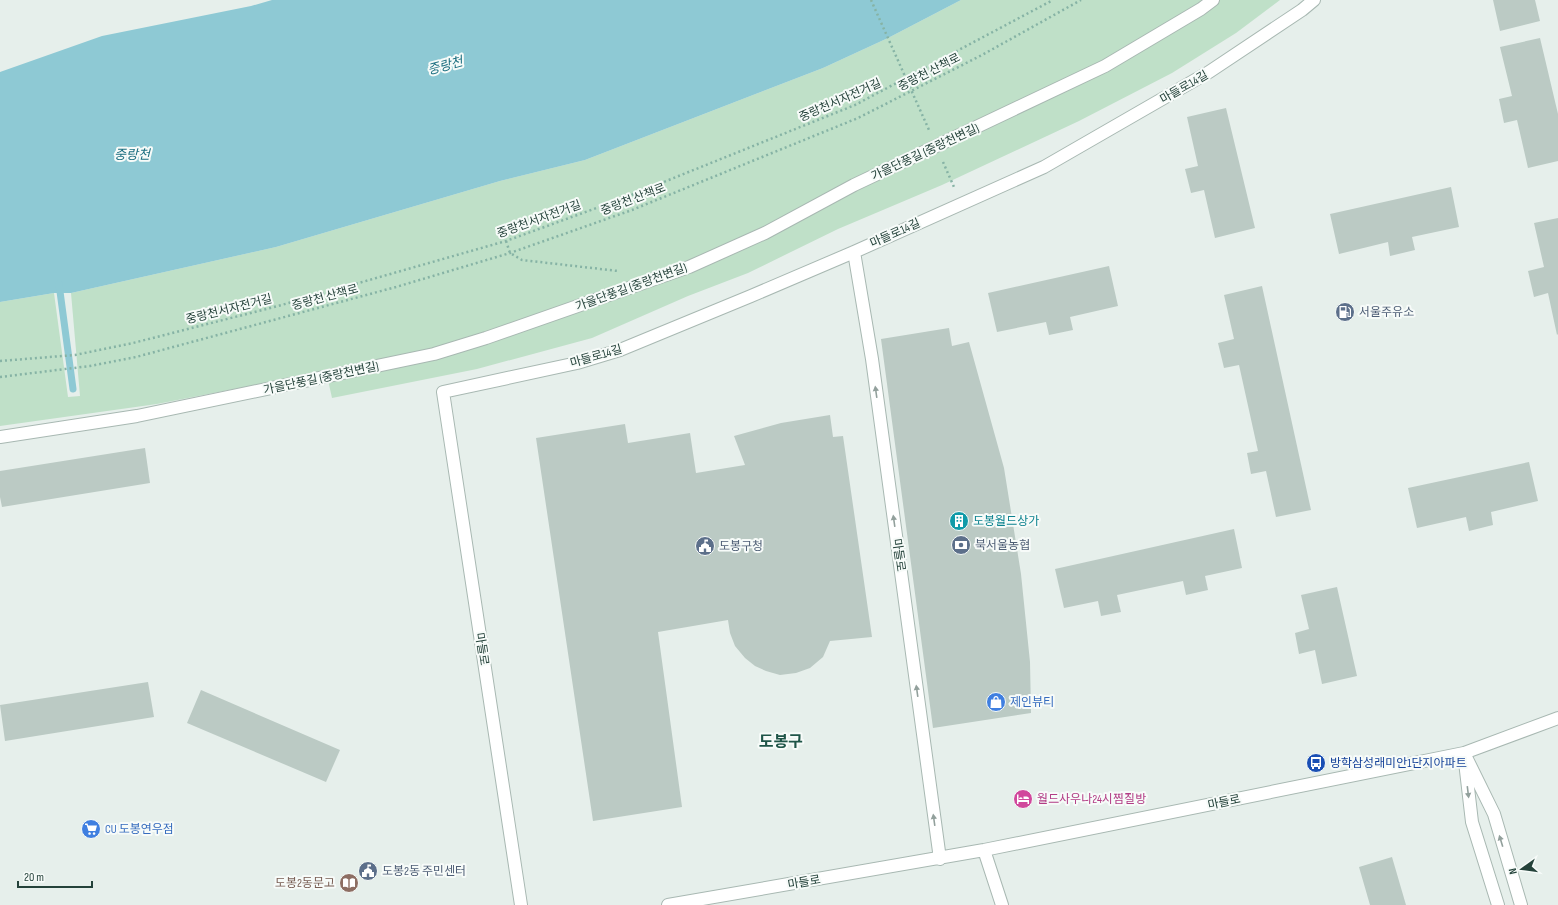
<svg xmlns="http://www.w3.org/2000/svg" width="1558" height="905" font-family="'Sofia Sans Condensed','Noto Sans KR',sans-serif">
<style>
.green{fill:#bfe0c8}
.water{fill:#8ec9d4}
.lines{fill:none;stroke-linecap:round;stroke-linejoin:round}
.stream{stroke:#8ec9d4;stroke-width:7}
.building{fill:#bbcac4}
.minor-casing{stroke:#a8b8b2;stroke-width:14}
.path{stroke:#86b3a5;stroke-width:2.5;stroke-dasharray:2 3;stroke-linecap:butt}
.minor{stroke:#fff;stroke-width:12}
.oneway{fill:#92a09c}
.labels{text-anchor:middle;stroke-width:4;stroke-linejoin:round;paint-order:stroke}
.street-label{font-size:12px;fill:#24423a;stroke:#f7fbf9}
.service-label{font-size:12px;fill:#4e5e75;stroke:#f7fbf9;text-anchor:start}
.culture-label{font-size:12px;fill:#0d838f;stroke:#f7fbf9;text-anchor:start}
.shop-label{font-size:12px;fill:#366cbe;stroke:#f7fbf9;text-anchor:start}
.transit-label{font-size:12px;fill:#164399;stroke:#f7fbf9;text-anchor:start}
.hotel-label{font-size:12px;fill:#b23c85;stroke:#f7fbf9;text-anchor:start}
.education-label{font-size:12px;fill:#785e54;stroke:#f7fbf9;text-anchor:end}
.water-label{font-size:13px;font-style:italic;fill:#1c6f80;stroke:#f7fbf9}
.district-label{font-size:16px;font-weight:bold;fill:#1f5548;stroke:#f7fbf9}
</style>
<rect width="100%" height="100%" fill="#e6efeb"/>
<path class="green" d="M961,0H1280L1236,33L1172,73L1079,121L942,185L838,229L748,273L688,296L592,338L477,369L332,398L326,371L157,404L0,426V302L54,293L68,397L80,396L71,293L276,247L500,181L585,160L823,68L888,38Z"/>
<path class="water" d="M272,0H961L888,38L823,68L585,160L500,181L276,247L71,293H54L0,302V72L102,36L251,6Z"/>
<g class="lines">
<path class="stream" d="M59,284L73,389"/>
</g>
<path class="building" d="M1493,0H1535L1540,21L1500,31Z
M1540,38L1558,114V161L1528,168L1517,120L1504,123L1499,99L1512,96L1500,47Z
M1226,108L1255,228L1215,238L1204,190L1191,193L1185,169L1198,166L1187,117Z
M1451,187L1459,227L1412,237L1415,250L1390,256L1388,242L1339,254L1330,214Z
M1558,218V334L1557,335L1548,293L1534,297L1528,271L1544,267L1534,223Z
M1109,266L1118,306L1070,317L1073,330L1049,335L1046,322L997,332L988,293Z
M1262,286L1311,510L1276,517L1266,471L1251,474L1247,453L1258,451L1239,365L1224,368L1218,343L1234,339L1224,295Z
M949,328L952,346L969,342L1004,468L1021,574L1030,662L1031,713L933,728L881,339Z
M830,415L833,437L843,436L872,637L830,641L823,657L810,668L796,673L780,675L766,671L755,666L745,658L735,646L730,633L728,620L658,632L682,807L593,821L536,438L625,424L628,443L690,433L696,473L745,465L734,436L781,423Z
M145,448L150,483L2,507L0,497V471Z
M1529,462L1538,501L1491,512L1493,525L1469,531L1466,517L1417,528L1408,488Z
M1234,529L1242,568L1205,576L1208,590L1186,595L1183,581L1117,595L1121,612L1101,616L1098,601L1064,608L1055,569Z
M1337,587L1357,676L1322,684L1315,650L1299,654L1295,633L1309,629L1301,595Z
M148,682L154,717L5,741L0,705Z
M201,690L340,750L326,782L187,723Z
M1392,857L1406,905H1370L1359,867Z"/>
<g class="lines">
<g class="minor-casing">
<path id="minor" d="M854,252L872,359L940,859
M0,437L137,416L434,354L486,338L689,267L765,233L854,185L1105,66L1201,9L1213,0
M1464,753L1494,814L1521,905
M1465,762L1472,822L1498,905
M984,850L1002,905
M521,905L443,392L577,363L620,350L751,296L854,252L1044,167L1209,72L1302,10L1314,0
M668,905L984,850L1464,753L1558,718"/>
</g>
<path class="path" d="M871,0L929,130
M943,162L954,187
M506,241L510,253L522,260L618,271
M0,361L75,355L133,343L278,306L506,241L624,198L855,105L1053,0
M0,377L90,366L136,357L396,287L510,253L632,210L858,118L982,55L1081,0"/>
<use href="#minor" class="minor"/>
</g>
<defs><path id="oneway-solid" d="M-6-.8H1V-3.2L6.5 0L1 3.2V.8H-6Z"/></defs>
<g class="oneway">
<use href="#oneway-solid" transform="translate(876 392) rotate(-98)"/>
<use href="#oneway-solid" transform="translate(894 521) rotate(-98)"/>
<use href="#oneway-solid" transform="translate(917 691) rotate(-98)"/>
<use href="#oneway-solid" transform="translate(1468 792) rotate(83)"/>
<use href="#oneway-solid" transform="translate(934 820) rotate(-98)"/>
<use href="#oneway-solid" transform="translate(1501 841) rotate(-107)"/>
</g>
<defs>
<g id="fuel-disc" transform="scale(1)"><circle r="9.5" fill="#5c6f8a" stroke="#f7fbf9"/><path d="M-5.5-6h7V0h2V4h1.3V-2.5L3-4.5l.8-.8L6-3V5H2.5V1h-1V6h-7ZM-4.2-4.7v3.2H.2V-4.7Z" fill="#fff"/></g>
<g id="building-disc" transform="scale(1)"><circle r="9.5" fill="#0f9aa8" stroke="#f7fbf9"/><path d="M-4-6H4V6H1V3H-1V6H-4ZM-2.5-4.3h1.7v1.8h-1.7ZM.8-4.3h1.7v1.8H.8ZM-2.5-1h1.7V.8h-1.7ZM.8-1h1.7V.8H.8Z" fill="#fff"/></g>
<g id="bank-disc" transform="scale(1)"><circle r="9.5" fill="#5c6f8a" stroke="#f7fbf9"/><path d="M-6-4H6V4H-6ZM0-2.3a2.3 2.3 0 1 0 0 4.6a2.3 2.3 0 1 0 0-4.6Z" fill="#fff"/></g>
<g id="civic-disc" transform="scale(1)"><circle r="9.5" fill="#5c6f8a" stroke="#f7fbf9"/><path d="M-.6-6.5H3V-4.5H.6V-3L4-1V1h2V6H-6V1h2V-1L-.6-3ZM-1.2 2.5V6h2.4V2.5Z" fill="#fff"/></g>
<g id="shop-disc" transform="scale(1)"><circle r="9.5" fill="#3f7fe0" stroke="#f7fbf9"/><path d="M-5-2.5h2.3a2.7 3.5 0 0 1 5.4 0H5L5.5 6h-11ZM-1.5-2.5h3a1.5 2.3 0 0 0-3 0Z" fill="#fff"/></g>
<g id="bus-disc" transform="scale(1)"><circle r="9.5" fill="#1a4fb4" stroke="#f7fbf9"/><path d="M-5-6H5V4H4V6H2V4H-2V6H-4V4H-5ZM-3.5-4V0h7V-4ZM-3.5 1.2v1.5H-2V1.2ZM2 1.2v1.5H3.5V1.2Z" fill="#fff"/></g>
<g id="hotel-disc" transform="scale(1)"><circle r="9.5" fill="#d1479c" stroke="#f7fbf9"/><path d="M-6-4.5h1.5V1H6V5H4.5V3h-9V5H-6ZM-4 0a1.8 1.8 0 1 1 3.6 0ZM.5 0V-2.5h3Q6-2.5 6 0Z" fill="#fff"/></g>
<g id="supermarket-disc" transform="scale(1)"><circle r="9.5" fill="#3f7fe0" stroke="#f7fbf9"/><path d="M-6-5.5h2.5l.6 2H6L4.5 2H-2.5L-4.4-4H-6ZM-1.5 3.2a1.3 1.3 0 1 0 .1 0ZM3 3.2a1.3 1.3 0 1 0 .1 0Z" fill="#fff"/></g>
<g id="library-disc" transform="scale(1)"><circle r="9.5" fill="#8d6e63" stroke="#f7fbf9"/><path d="M-6-4Q-3-5.5-.7-3.5V5Q-3 3-6 4ZM6-4Q3-5.5 .7-3.5V5Q3 3 6 4Z" fill="#fff"/></g>
</defs>
<g fill-rule="evenodd">
<use href="#fuel-disc" x="1345" y="312"/>
<use href="#building-disc" x="959" y="521"/>
<use href="#bank-disc" x="961" y="545"/>
<use href="#civic-disc" x="705" y="546"/>
<use href="#shop-disc" x="996" y="702"/>
<use href="#bus-disc" x="1316" y="763"/>
<use href="#hotel-disc" x="1023" y="799"/>
<use href="#supermarket-disc" x="91" y="829"/>
<use href="#civic-disc" x="368" y="871"/>
<use href="#library-disc" x="349" y="883"/>
</g>
<g class="labels">
<g class="street-label">
<text transform="translate(929 72) rotate(-27)" y="4">중랑천 산책로</text>
<text transform="translate(1184 87) rotate(-30)" y="4">마들로14길</text>
<text transform="translate(840 100) rotate(-24)" y="4">중랑천서자전거길</text>
<text transform="translate(925 152) rotate(-25)" y="4">가을단풍길 (중랑천변길)</text>
<text transform="translate(633 199) rotate(-21)" y="4">중랑천 산책로</text>
<text transform="translate(539 219) rotate(-20)" y="4">중랑천서자전거길</text>
<text transform="translate(895 233) rotate(-24)" y="4">마들로14길</text>
<text transform="translate(631 287) rotate(-20)" y="4">가을단풍길 (중랑천변길)</text>
<text transform="translate(325 297) rotate(-15)" y="4">중랑천 산책로</text>
<text transform="translate(229 309) rotate(-14)" y="4">중랑천서자전거길</text>
<text transform="translate(596 356) rotate(-16)" y="4">마들로14길</text>
<text transform="translate(321 378) rotate(-12)" y="4">가을단풍길 (중랑천변길)</text>
<text transform="translate(899 555) rotate(82)" y="4">마들로</text>
<text transform="translate(482 649) rotate(81)" y="4">마들로</text>
<text transform="translate(1224 802) rotate(-12)" y="4">마들로</text>
<text transform="translate(804 882) rotate(-10)" y="4">마들로</text>
</g>
<g class="service-label">
<text x="1359" y="316">서울주유소</text>
<text x="975" y="549">북서울농협</text>
<text x="719" y="550">도봉구청</text>
<text x="382" y="875">도봉2동 주민센터</text>
</g>
<g class="culture-label">
<text x="973" y="525">도봉월드상가</text>
</g>
<g class="shop-label">
<text x="1010" y="706">제인뷰티</text>
<text x="105" y="833">CU 도봉연우점</text>
</g>
<g class="transit-label">
<text x="1330" y="767">방학삼성래미안1단지아파트</text>
</g>
<g class="hotel-label">
<text x="1037" y="803">월드사우나24시찜질방</text>
</g>
<g class="education-label">
<text x="335" y="887">도봉2동문고</text>
</g>
<g class="water-label">
<text transform="translate(445 65) rotate(-15)" y="5">중랑천</text>
<text x="132" y="159">중랑천</text>
</g>
<g class="district-label">
<text x="781" y="747">도봉구</text>
</g>
</g>
<g transform="translate(1522 869) rotate(256)" stroke="#f7fbf9" stroke-width="3" paint-order="stroke">
<path d="M0-3L7 15L0 10L-7 15Z" fill="#24423a"/>
<text y="-6" font-size="11" font-weight="bold" text-anchor="middle" fill="#24423a">N</text>
</g>
<path d="M18 881v6h74v-6" fill="none" stroke="#24423a" stroke-width="2"/>
<text x="24" y="881" font-size="12" fill="#24423a" stroke="#f7fbf9" stroke-width="3" paint-order="stroke">20 m</text>
</svg>
